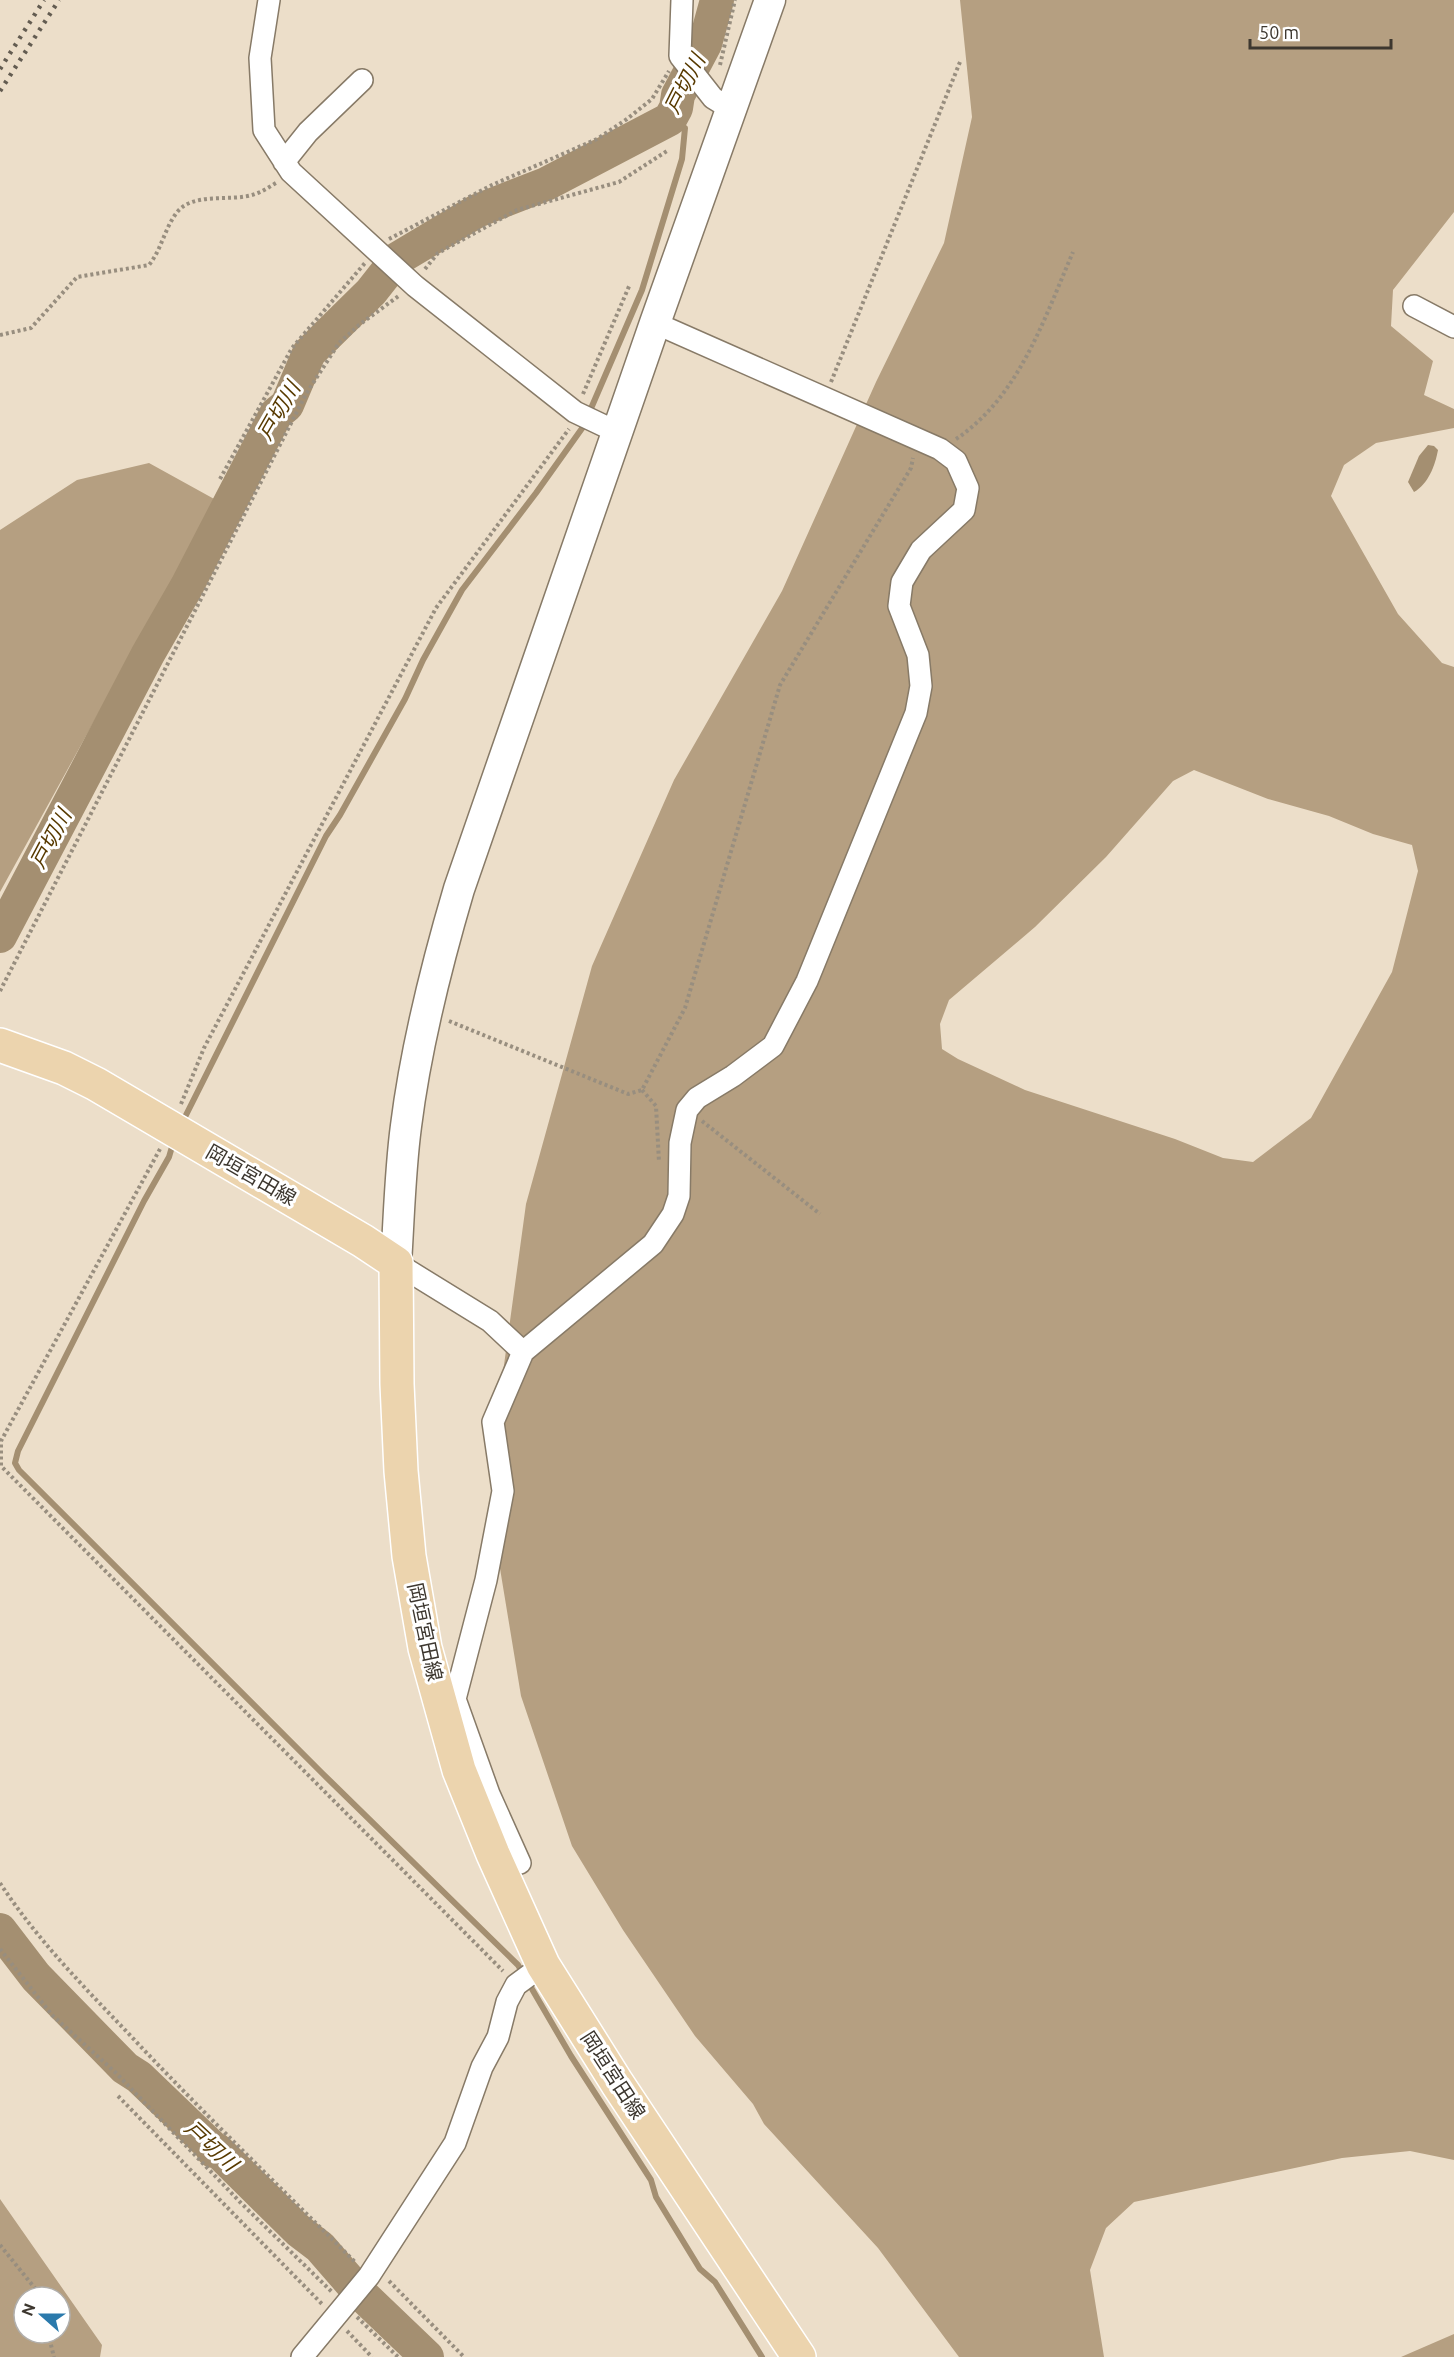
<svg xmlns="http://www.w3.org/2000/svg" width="1454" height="2357" font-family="Ubuntu,'Noto Sans JP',sans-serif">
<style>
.forest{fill:#b59f81;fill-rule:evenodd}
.water{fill:#a48f71}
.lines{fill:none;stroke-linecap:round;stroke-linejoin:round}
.stream{stroke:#a48f71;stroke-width:6}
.river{stroke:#a48f71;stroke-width:34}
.street-casing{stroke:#877a67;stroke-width:24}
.secondary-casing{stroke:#877a67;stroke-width:33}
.primary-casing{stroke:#fff;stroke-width:36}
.path{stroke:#988e7f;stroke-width:4;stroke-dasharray:3 3;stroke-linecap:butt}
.street{stroke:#fff;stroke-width:21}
.secondary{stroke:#fff;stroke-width:30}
.primary{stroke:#ecd4ae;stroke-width:33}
.rail{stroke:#635c51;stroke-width:4.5;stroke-dasharray:3 6;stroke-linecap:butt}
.labels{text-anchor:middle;stroke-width:6;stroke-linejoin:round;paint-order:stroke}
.street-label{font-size:20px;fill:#3d372f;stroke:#fff}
.water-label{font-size:21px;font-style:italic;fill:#583a00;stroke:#fff}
</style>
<rect width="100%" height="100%" fill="#ecdec9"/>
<path class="forest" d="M960,0H1454V212L1393,290L1391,326L1433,361L1424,395L1454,409V428L1376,443L1344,465L1331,496L1398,614L1442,663L1454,667V2160L1410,2151L1342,2158L1134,2202L1106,2228L1090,2270L1104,2357H959L878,2248L764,2124L753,2104L695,2036L623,1930L572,1846L521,1696L494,1532L501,1387L526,1204L592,966L674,780L782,591L876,382L944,243L972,117ZM1194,770L1268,799L1329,816L1373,834L1412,845L1418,871L1392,972L1311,1118L1253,1162L1223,1158L1175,1139L1025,1090L958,1059L942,1049L940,1024L949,1000L1035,927L1106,857L1173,781Z
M149,463L216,500L0,892V530L77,480Z
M0,2199L102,2345L100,2357H0ZM24,2297H60V2333H24Z
M1454,2334V2357H1401Z"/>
<path class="water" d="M1428,445L1434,446L1438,450C1435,466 1428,484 1414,492L1408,482L1419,456Z"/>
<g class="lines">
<path class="stream" d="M182,1123L326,836L340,815L405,699L423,660L462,590L536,493L583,427L642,290L682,159L685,128L670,119
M174,1140L169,1157L144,1201L18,1451L15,1463L19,1470L323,1774L518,1965L571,2056L651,2180L656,2197L700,2269L715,2282L762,2357"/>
<path class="river" d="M0,936L148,654L187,586L276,414L287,405L309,353L371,292L397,259L477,211L546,184L670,119L676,108L678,95L705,44L717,0
M0,1930L36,1977L125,2068L139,2077L212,2147L213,2151L217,2150L299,2231L320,2247L359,2292L427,2357"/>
<g class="street-casing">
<path id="street" d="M269,0L260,58L264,130L291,172L415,286L575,412L617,432
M682,0L680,56L713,98L731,109
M284,162L308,132L362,80
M1414,306L1454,327
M396,1263L490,1321L523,1352L653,1244L673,1214L679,1196L680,1143L687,1110L697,1098L733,1076L773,1046L807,981L916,713L921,686L918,655L899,606L902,582L921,550L964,510L968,488L956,461L940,449L655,323
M520,1863L489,1794L455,1699L486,1580L503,1491L493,1422L523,1352
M302,2357L369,2276L455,2143L482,2067L498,2037L507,2002L516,1985L543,1965"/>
</g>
<g class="secondary-casing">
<path id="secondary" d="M396,1263C399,1218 400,1171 406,1126C416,1046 436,967 459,889L655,323L770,0"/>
</g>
<g class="primary-casing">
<path id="primary" d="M0,1045L64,1068L96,1084L363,1241L396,1263L397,1384L401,1471L409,1556L425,1648L459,1770L493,1854L543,1965L617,2083L799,2357"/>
</g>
<path class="path" d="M720,65L735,0
M389,239L492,185L597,139L627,119L652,99L669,71
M425,269L438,253L517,210L619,182L667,151
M0,335L31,328L77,277L149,265C161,250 164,231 175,215C191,190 231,203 255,194C262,192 269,187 276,183
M831,382L960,62
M583,394L630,284
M956,439C1019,397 1044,319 1073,252
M220,479L292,348L365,263
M0,991L306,394L339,343L359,325L400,295
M449,1021L628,1094L642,1090L685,1008L780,685L911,468L913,458
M642,1090L656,1106L659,1162
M181,1104L204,1048L436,608L569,429
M702,1121L820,1214
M160,1149L1,1441V1466L503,1971
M0,1883C36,1938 82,1985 127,2032C201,2111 279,2186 356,2263
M0,1949L52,2015L116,2073L241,2203L333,2293
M118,2096L322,2304
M0,2245L42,2297
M389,2281L464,2357
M357,2317L398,2357
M347,2331L372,2357
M48,2333L54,2357"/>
<use href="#street" class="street"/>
<use href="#secondary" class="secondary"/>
<use href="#primary" class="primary"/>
<path class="rail" d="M0,69L44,0
M0,91L59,0"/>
</g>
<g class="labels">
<g class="street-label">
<text transform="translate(251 1175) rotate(30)" y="7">岡垣宮田線</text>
<text transform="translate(425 1632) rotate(78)" y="7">岡垣宮田線</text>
<text transform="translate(613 2075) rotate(57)" y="7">岡垣宮田線</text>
</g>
<g class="water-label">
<text transform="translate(685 84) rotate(-63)" y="7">戸切川</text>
<text transform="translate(279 411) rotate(-60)" y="7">戸切川</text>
<text transform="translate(51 839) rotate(-62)" y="7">戸切川</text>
<text transform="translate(211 2146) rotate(43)" y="7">戸切川</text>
</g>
</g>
<g transform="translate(42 2315) rotate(291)"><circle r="28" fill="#ffffff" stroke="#b1afac" stroke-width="1.5"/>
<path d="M0-4.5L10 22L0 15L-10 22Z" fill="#2b7aac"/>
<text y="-9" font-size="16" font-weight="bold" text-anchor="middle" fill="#3d372f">N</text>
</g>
<path d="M1250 39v9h141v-9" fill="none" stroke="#3d372f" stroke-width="3"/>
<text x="1259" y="39" font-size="18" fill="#3d372f" stroke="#ffffff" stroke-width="4.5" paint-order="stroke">50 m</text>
</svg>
